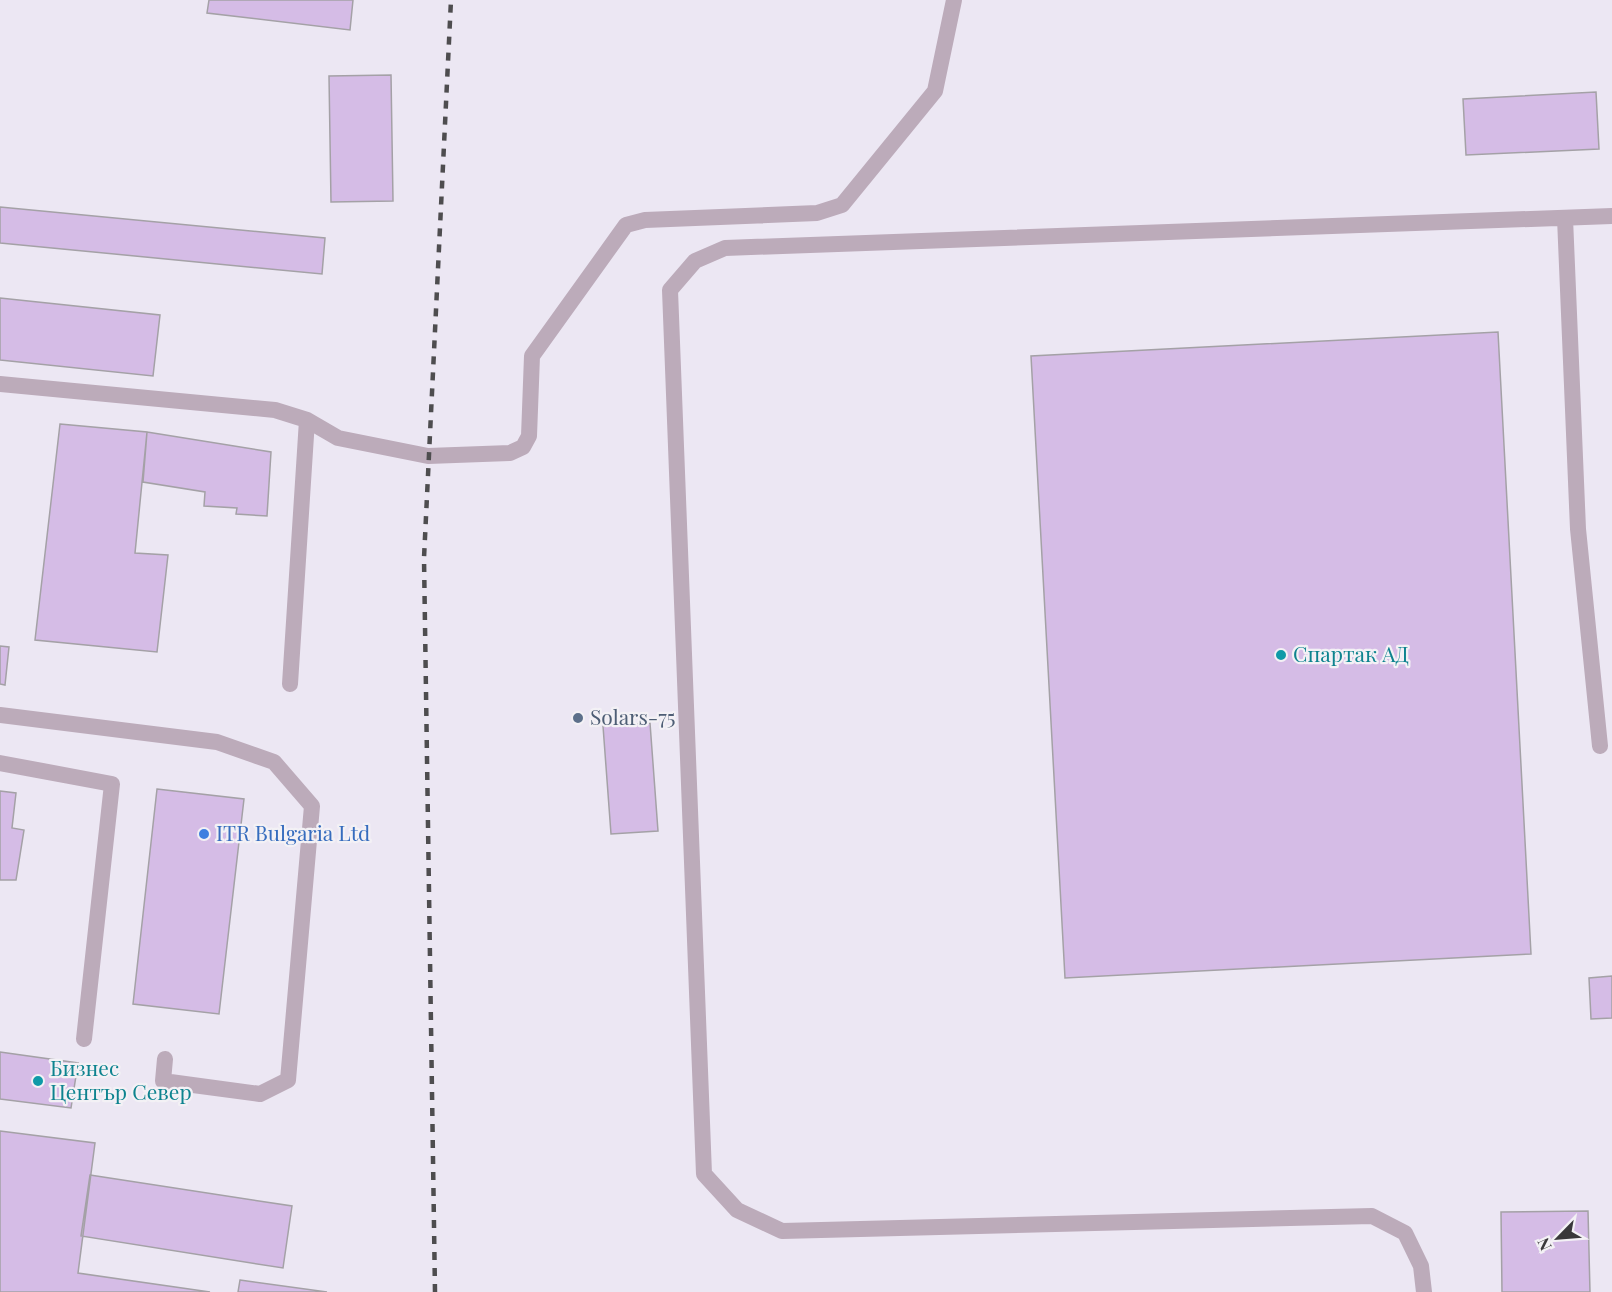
<svg xmlns="http://www.w3.org/2000/svg" width="1612" height="1292" font-family="'Playfair Display',serif">
<style>
.built{fill:#ece7f3}
.building{fill:#d5bce6;stroke:#a4a1a6;stroke-width:1.5}
.lines{fill:none;stroke-linecap:round;stroke-linejoin:round}
.service{stroke:#bcabba;stroke-width:16}
.rail{stroke:#4e4d4f;stroke-width:4.5;stroke-dasharray:8 8;stroke-linecap:butt}
.culture-dot{fill:#0f9aa8;stroke:#f3f1f5;stroke-width:2}
.service-dot{fill:#5c6f8a;stroke:#f3f1f5;stroke-width:2}
.shop-dot{fill:#3f7fe0;stroke:#f3f1f5;stroke-width:2}
.labels{text-anchor:middle;stroke-width:4.5;stroke-linejoin:round;paint-order:stroke}
.culture-label{font-size:21px;fill:#0d838f;stroke:#f3f1f5;text-anchor:start}
.service-label{font-size:21px;fill:#4e5e75;stroke:#f3f1f5;text-anchor:start}
.shop-label{font-size:21px;fill:#366cbe;stroke:#f3f1f5;text-anchor:start}
</style>
<rect width="100%" height="100%" fill="#f3f1f5"/>
<path class="built" d="M0,0H1612V1292H0Z"/>
<path class="building" d="M209,0H353L350,30L207,13Z
M391,75L393,201L331,202L329,76Z
M1596,92L1599,149L1466,155L1463,99Z
M0,207L325,238L322,274L0,243Z
M0,298L160,315L153,376L0,360Z
M1498,332L1531,954L1065,978L1031,356Z
M60,424L147,432L135,553L168,555L157,652L35,640Z
M147,432L271,452L267,516L236,514L237,508L204,506L205,492L143,482Z
M0,646L9,647L5,685L0,684Z
M650,723L658,831L611,834L603,726Z
M157,789L244,799L219,1014L133,1004Z
M0,791L16,793L12,828L24,830L16,880H0Z
M1612,976V1018L1591,1019L1589,978Z
M0,1052L78,1063L71,1108L0,1099Z
M0,1131L95,1143L78,1273L210,1292H0Z
M90,1175L292,1206L283,1268L81,1236Z
M1588,1211L1590,1292H1502L1501,1212Z
M240,1280L327,1292H238Z"/>
<g class="lines">
<path class="service" d="M1565,218L1578,529L1600,746
M0,384L275,410L307,420L338,438L428,456L510,453L523,447L529,436L532,356L626,225L645,220L817,213L842,205L935,91L954,0
M290,684L307,420
M0,715L217,742L274,762L312,806L288,1080L260,1094L163,1081L165,1059
M0,763L112,784L84,1039
M1424,1292L1421,1266L1405,1233L1372,1216L782,1231L737,1210L704,1174L670,290L695,261L725,248L1612,216"/>
<path class="rail" d="M435,1292L424,558L451,0"/>
</g>
<g class="culture-dot">
<circle cx="1281" cy="655" r="6"/>
<circle cx="38" cy="1081" r="6"/>
</g>
<circle class="service-dot" cx="578" cy="718" r="6"/>
<circle class="shop-dot" cx="204" cy="834" r="6"/>
<g class="labels">
<g class="culture-label">
<text x="1293" y="662">Спартак АД</text>
<text x="50" y="1076">Бизнес<tspan x="50" dy="24">Център Север</tspan></text>
</g>
<g class="service-label">
<text x="590" y="725">Solars-75</text>
</g>
<g class="shop-label">
<text x="216" y="841">ITR Bulgaria Ltd</text>
</g>
</g>
<g transform="translate(1558 1238) rotate(245)" stroke="#f3f1f5" stroke-width="4.5" paint-order="stroke">
<path d="M0-4.5L10 22L0 15L-10 22Z" fill="#39383a"/>
<text y="-9" font-size="16" font-weight="bold" text-anchor="middle" fill="#39383a">N</text>
</g>
</svg>
